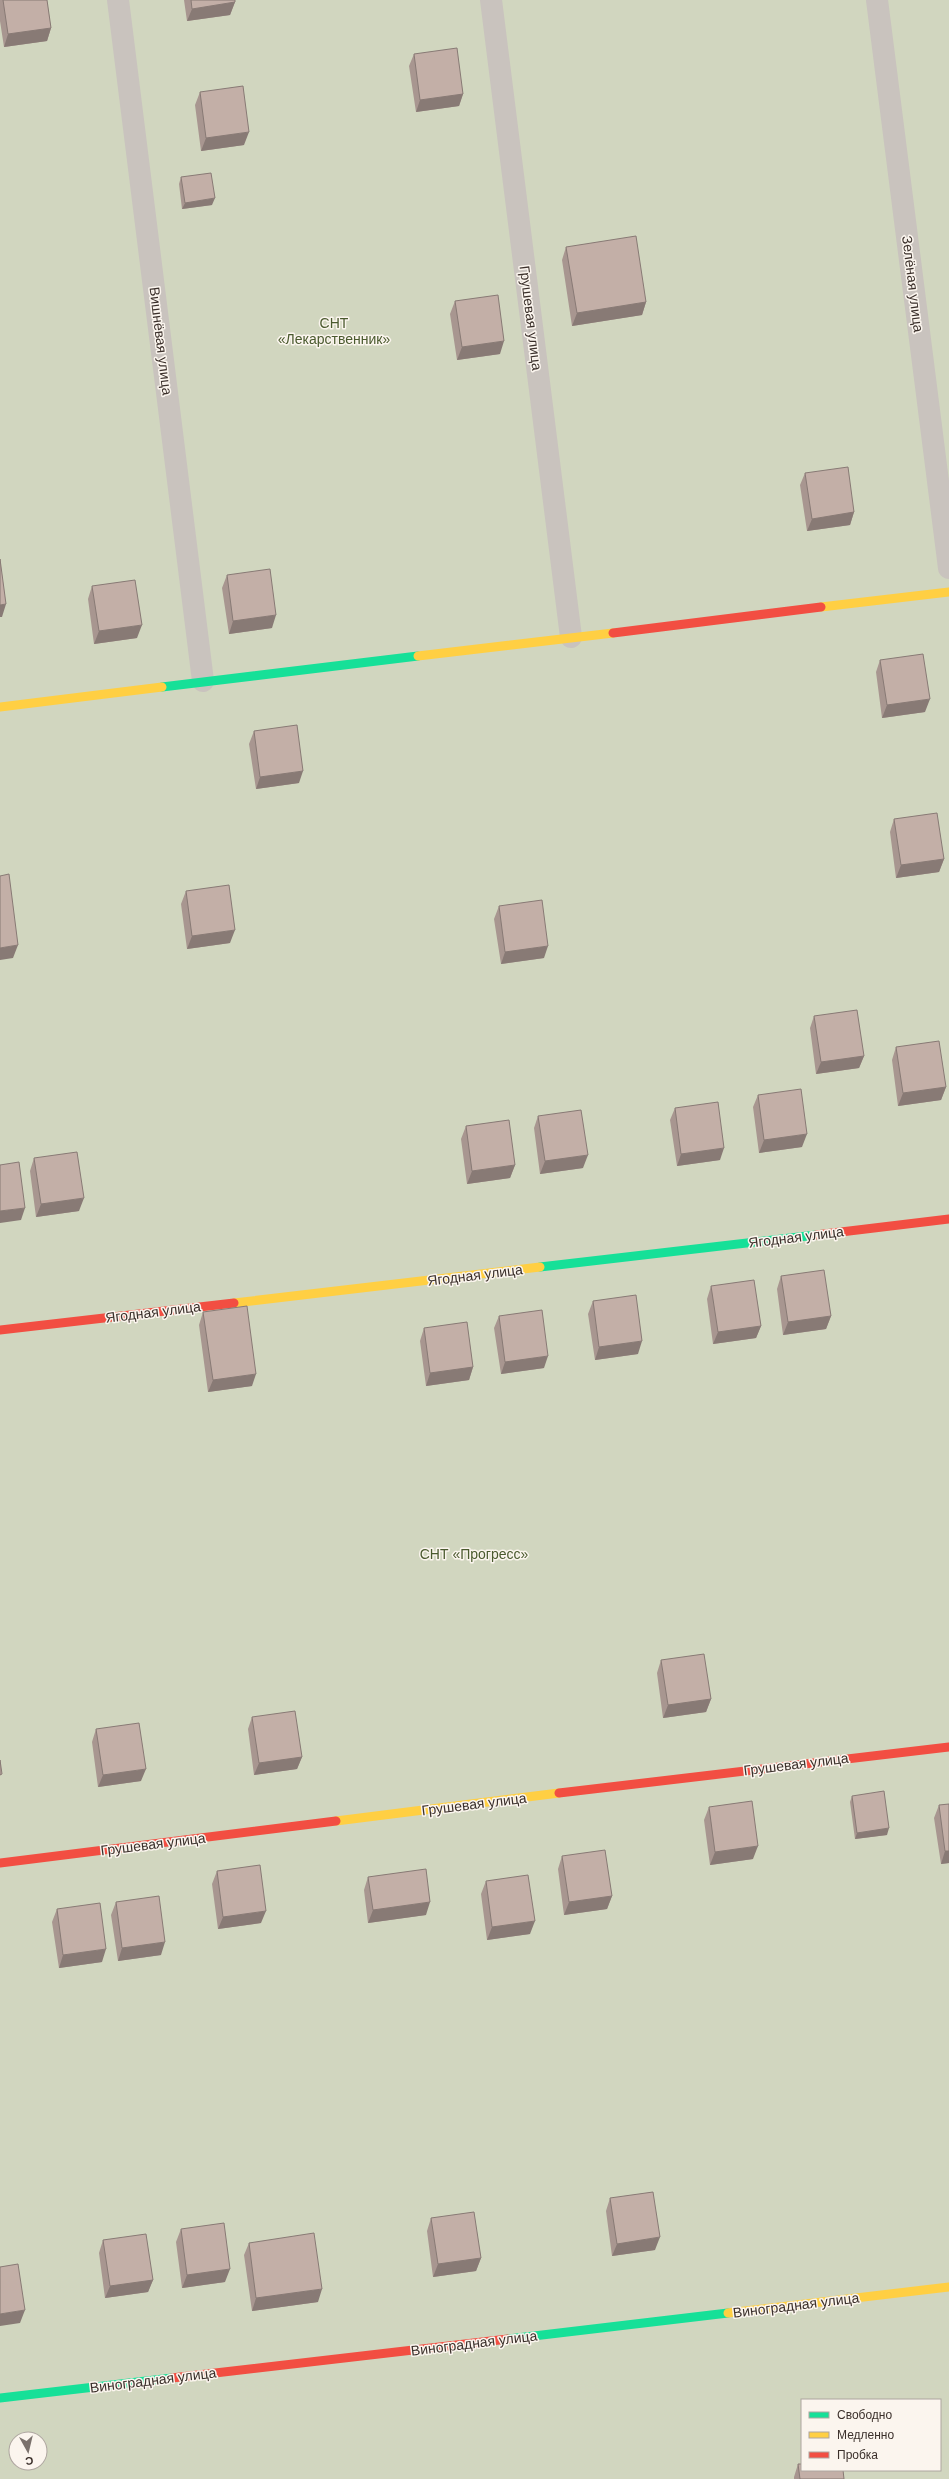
<svg xmlns="http://www.w3.org/2000/svg" width="949" height="2479" font-family="Arial,sans-serif">
<style>
.green{fill:#d1d6bf;fill-rule:evenodd}
.lines{fill:none;stroke-linecap:round;stroke-linejoin:round}
.street{stroke:#c9c3be;stroke-width:22}
.fast{stroke:#16e098;stroke-width:9}
.slow{stroke:#ffcf43;stroke-width:9}
.jam{stroke:#f24e42;stroke-width:9}
.wall{fill:#a89690}
.shaded-wall{fill:#887a75}
.building{fill:#c3afa7;stroke:#887a75}
.labels{text-anchor:middle;stroke-width:3;stroke-linejoin:round;paint-order:stroke}
.street-label{font-size:14px;fill:#3b302b;stroke:#fbf5ee}
.park-label{font-size:14px;fill:#4a5a2e;stroke:#fbf5ee}
</style>
<rect width="100%" height="100%" fill="#f0ebe5"/>
<path class="green" d="M0,0H949V2479H0ZM802,2400H940V2470H802ZM16,2439H40V2463H16Z"/>
<g class="lines">
<path class="street" d="M118,0L203,681
M491,0L571,637
M877,0L949,568"/>
<path class="fast" d="M162,687L418,656
M540,1267L816,1235
M508,2339L728,2313
M0,2398L172,2378"/>
<path class="slow" d="M821,607L949,592
M418,656L613,633
M0,707L162,687
M234,1303L540,1267
M336,1821L559,1793
M728,2313L949,2287"/>
<path class="jam" d="M613,633L821,607
M816,1235L949,1219
M0,1330L234,1303
M559,1793L949,1747
M0,1863L336,1821
M172,2378L508,2339"/>
</g>
<path class="wall" d="M0,0H47L51,28L47,41L4,47L0,21Z
M184,0H235V2L230,15L187,21Z
M414,54L463,94L459,106L416,112L409,66Z
M200,92L244,145L201,151L195,105Z
M181,177L212,205L182,209L179,184Z
M566,247L646,302L642,315L572,326L562,260Z
M455,301L500,354L457,360L450,314Z
M805,473L854,512L850,525L807,531L800,485Z
M227,575L272,628L229,634L222,588Z
M92,586L137,638L94,644L88,599Z
M880,660L925,712L882,718L876,672Z
M254,731L299,783L256,789L249,744Z
M894,819L944,859L939,872L896,878L890,832Z
M186,891L230,943L187,949L181,904Z
M499,906L544,958L501,964L494,919Z
M814,1016L864,1056L859,1068L816,1074L810,1028Z
M896,1047L946,1087L941,1100L898,1106L892,1060Z
M758,1095L802,1147L759,1153L753,1107Z
M675,1108L720,1160L677,1166L670,1120Z
M538,1116L583,1168L540,1174L534,1128Z
M466,1126L515,1165L510,1178L467,1184L461,1139Z
M34,1158L79,1211L36,1217L30,1171Z
M781,1276L831,1316L826,1329L783,1335L777,1289Z
M711,1286L761,1326L756,1338L713,1344L707,1299Z
M593,1301L638,1354L595,1360L588,1314Z
M203,1312L252,1386L208,1392L199,1325Z
M499,1316L544,1368L501,1374L494,1328Z
M424,1328L473,1367L469,1380L426,1386L420,1341Z
M661,1660L711,1699L706,1712L663,1718L657,1673Z
M252,1717L302,1757L297,1769L254,1775L248,1729Z
M96,1729L141,1781L98,1787L92,1742Z
M852,1796L887,1835L855,1839L850,1802Z
M939,1805L949,1863L941,1864L934,1818Z
M709,1807L753,1859L710,1865L704,1820Z
M562,1856L612,1896L607,1909L564,1915L558,1869Z
M217,1871L261,1923L218,1929L212,1884Z
M368,1877L426,1915L368,1923L364,1890Z
M486,1881L530,1934L487,1940L481,1894Z
M116,1902L161,1955L118,1961L111,1915Z
M57,1909L102,1962L59,1968L52,1922Z
M610,2198L655,2250L612,2256L606,2211Z
M431,2218L481,2258L476,2271L433,2277L427,2231Z
M181,2229L225,2282L182,2288L176,2242Z
M103,2240L153,2280L148,2292L105,2298L99,2253Z
M249,2243L318,2302L252,2311L244,2255Z
M798,2464L844,2479H794V2477Z"/>
<path class="shaded-wall" d="M235,2L230,15L187,21L192,9Z
M51,28L47,41L4,47L8,34Z
M463,94L459,106L416,112L420,100Z
M249,132L244,145L201,151L206,138Z
M215,198L212,205L182,209L185,203Z
M646,302L642,315L572,326L577,313Z
M504,341L500,354L457,360L462,347Z
M854,512L850,525L807,531L812,519Z
M6,604L2,617H0V605Z
M276,615L272,628L229,634L233,621Z
M142,625L137,638L94,644L99,631Z
M930,699L925,712L882,718L887,705Z
M303,771L299,783L256,789L260,777Z
M944,859L939,872L896,878L901,865Z
M235,930L230,943L187,949L192,936Z
M18,945L13,958L0,960V948Z
M548,946L544,958L501,964L505,952Z
M864,1056L859,1068L816,1074L821,1062Z
M946,1087L941,1100L898,1106L903,1093Z
M807,1134L802,1147L759,1153L764,1140Z
M724,1148L720,1160L677,1166L681,1154Z
M588,1155L583,1168L540,1174L545,1161Z
M515,1165L510,1178L467,1184L472,1171Z
M84,1198L79,1211L36,1217L41,1204Z
M25,1208L21,1220L0,1223V1211Z
M831,1316L826,1329L783,1335L788,1322Z
M761,1326L756,1338L713,1344L718,1332Z
M642,1341L638,1354L595,1360L599,1347Z
M548,1356L544,1368L501,1374L505,1362Z
M473,1367L469,1380L426,1386L430,1373Z
M256,1374L252,1386L208,1392L213,1380Z
M711,1699L706,1712L663,1718L668,1705Z
M302,1757L297,1769L254,1775L259,1763Z
M146,1769L141,1781L98,1787L103,1775Z
M889,1828L887,1835L855,1839L857,1833Z
M758,1846L753,1859L710,1865L715,1852Z
M945,1851H949V1863L941,1864Z
M612,1896L607,1909L564,1915L569,1902Z
M430,1902L426,1915L368,1923L373,1910Z
M266,1911L261,1923L218,1929L223,1917Z
M535,1921L530,1934L487,1940L492,1927Z
M165,1942L161,1955L118,1961L122,1948Z
M106,1949L102,1962L59,1968L63,1955Z
M660,2237L655,2250L612,2256L617,2244Z
M481,2258L476,2271L433,2277L438,2264Z
M230,2269L225,2282L182,2288L187,2275Z
M153,2280L148,2292L105,2298L110,2286Z
M322,2289L318,2302L252,2311L256,2298Z
M25,2310L20,2323L0,2326V2314Z"/>
<path class="building" d="M3,0H47L51,28L8,34Z
M191,0H235V2L192,9Z
M457,48L463,94L420,100L414,54Z
M243,86L249,132L206,138L200,92Z
M211,173L215,198L185,203L181,177Z
M636,236L646,302L577,313L566,247Z
M498,295L504,341L462,347L455,301Z
M848,467L854,512L812,519L805,473Z
M0,559L6,604L0,605Z
M270,569L276,615L233,621L227,575Z
M135,580L142,625L99,631L92,586Z
M923,654L930,699L887,705L880,660Z
M297,725L303,771L260,777L254,731Z
M937,813L944,859L901,865L894,819Z
M9,874L18,945L0,948V876Z
M229,885L235,930L192,936L186,891Z
M542,900L548,946L505,952L499,906Z
M857,1010L864,1056L821,1062L814,1016Z
M939,1041L946,1087L903,1093L896,1047Z
M801,1089L807,1134L764,1140L758,1095Z
M718,1102L724,1148L681,1154L675,1108Z
M581,1110L588,1155L545,1161L538,1116Z
M509,1120L515,1165L472,1171L466,1126Z
M77,1152L84,1198L41,1204L34,1158Z
M19,1162L25,1208L0,1211V1165Z
M824,1270L831,1316L788,1322L781,1276Z
M754,1280L761,1326L718,1332L711,1286Z
M636,1295L642,1341L599,1347L593,1301Z
M247,1306L256,1374L213,1380L203,1312Z
M542,1310L548,1356L505,1362L499,1316Z
M467,1322L473,1367L430,1373L424,1328Z
M704,1654L711,1699L668,1705L661,1660Z
M295,1711L302,1757L259,1763L252,1717Z
M139,1723L146,1769L103,1775L96,1729Z
M0,1760L2,1774L0,1775Z
M884,1791L889,1828L857,1833L852,1796Z
M752,1801L758,1846L715,1852L709,1807Z
M949,1804V1851H945L939,1805Z
M605,1850L612,1896L569,1902L562,1856Z
M260,1865L266,1911L223,1917L217,1871Z
M426,1869L430,1902L373,1910L368,1877Z
M528,1875L535,1921L492,1927L486,1881Z
M159,1896L165,1942L122,1948L116,1902Z
M100,1903L106,1949L63,1955L57,1909Z
M653,2192L660,2237L617,2244L610,2198Z
M474,2212L481,2258L438,2264L431,2218Z
M224,2223L230,2269L187,2275L181,2229Z
M314,2233L322,2289L256,2298L249,2243Z
M146,2234L153,2280L110,2286L103,2240Z
M18,2264L25,2310L0,2314V2267Z
M798,2464H802V2470H843L844,2479H800Z"/>
<g class="labels">
<g class="street-label">
<text transform="translate(913 284) rotate(83)" y="5">Зелёная улица</text>
<text transform="translate(531 318) rotate(83)" y="5">Грушевая улица</text>
<text transform="translate(161 341) rotate(83)" y="5">Вишнёвая улица</text>
<text transform="translate(796 1237) rotate(-7)" y="5">Ягодная улица</text>
<text transform="translate(475 1275) rotate(-7)" y="5">Ягодная улица</text>
<text transform="translate(153 1312) rotate(-7)" y="5">Ягодная улица</text>
<text transform="translate(796 1764) rotate(-7)" y="5">Грушевая улица</text>
<text transform="translate(474 1804) rotate(-7)" y="5">Грушевая улица</text>
<text transform="translate(153 1844) rotate(-7)" y="5">Грушевая улица</text>
<text transform="translate(796 2305) rotate(-7)" y="5">Виноградная улица</text>
<text transform="translate(474 2343) rotate(-7)" y="5">Виноградная улица</text>
<text transform="translate(153 2380) rotate(-7)" y="5">Виноградная улица</text>
</g>
<g class="park-label">
<text x="334" y="328">СНТ<tspan x="334" dy="16">«Лекарственник»</tspan></text>
<text x="474" y="1559">СНТ «Прогресс»</text>
</g>
</g>
<rect x="801" y="2399" width="140" height="72" fill="#fbf5ee" stroke="#aea6a0"/>
<rect x="809" y="2412" width="20" height="6" fill="#16e098" stroke="#aea6a0"/>
<text x="837" y="2419" font-size="12" fill="#3b302b">Свободно</text>
<rect x="809" y="2432" width="20" height="6" fill="#ffcf43" stroke="#aea6a0"/>
<text x="837" y="2439" font-size="12" fill="#3b302b">Медленно</text>
<rect x="809" y="2452" width="20" height="6" fill="#f24e42" stroke="#aea6a0"/>
<text x="837" y="2459" font-size="12" fill="#3b302b">Пробка</text>
<g transform="translate(28 2451) rotate(172)"><circle r="19" fill="#fbf5ee" stroke="#aea6a0"/>
<path d="M0-3L7 15L0 10L-7 15Z" fill="#7a716c"/>
<text y="-6" font-size="11" font-weight="bold" text-anchor="middle" fill="#3b302b">С</text>
</g>
</svg>
